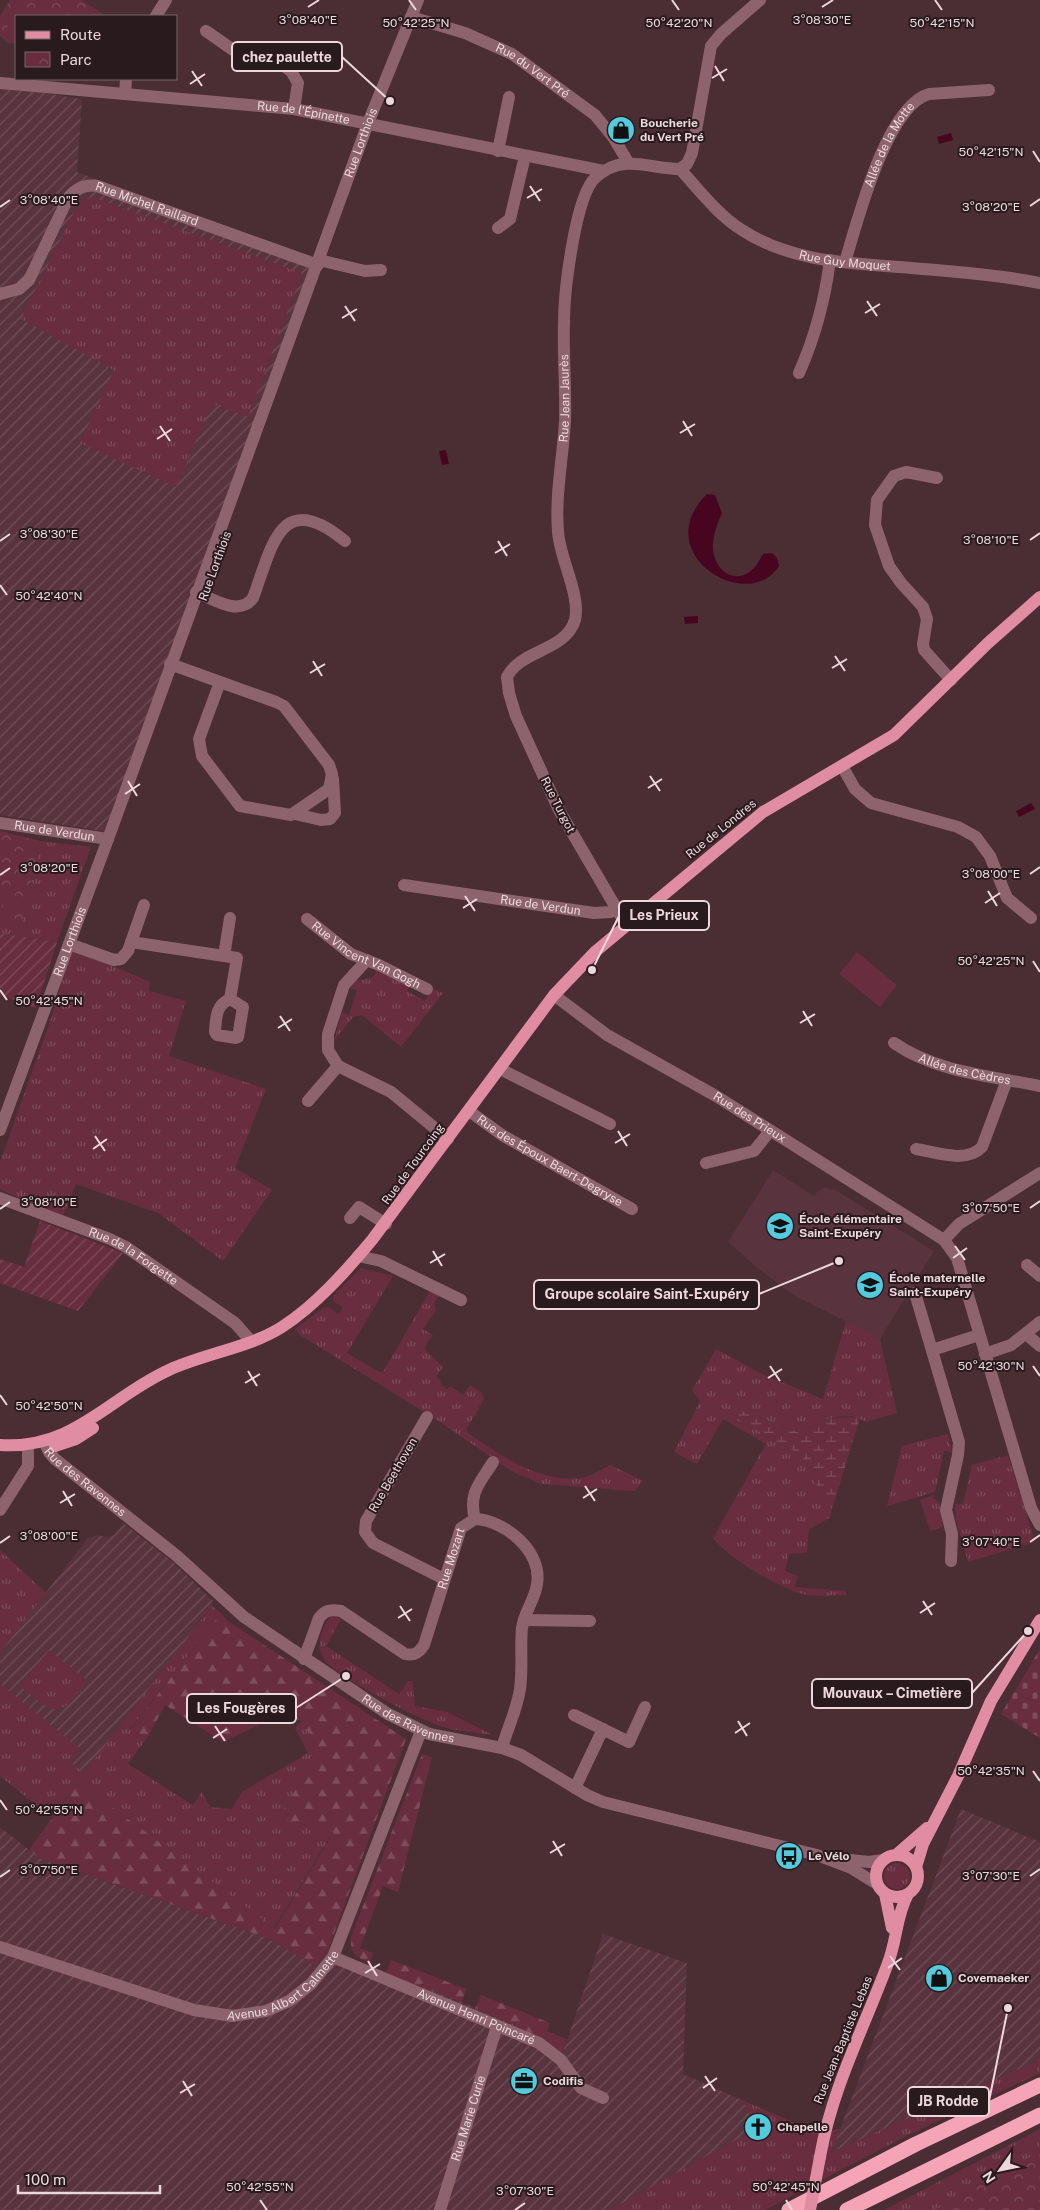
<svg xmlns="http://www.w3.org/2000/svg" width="1040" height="2210" font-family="'Public Sans',sans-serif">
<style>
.built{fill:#59333d}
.industrial{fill:url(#industrial-furrows)}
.grass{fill:url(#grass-tufts)}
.forest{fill:url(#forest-firs)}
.wetland{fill:url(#wetland-marsh)}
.cemetery{fill:url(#cemetery-stones)}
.park{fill:url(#park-crowns)}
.garden{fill:url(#garden-furrows)}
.pitch{fill:#682e3f}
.water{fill:#480520}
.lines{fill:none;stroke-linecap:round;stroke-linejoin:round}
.minor{stroke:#8d636d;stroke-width:12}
.major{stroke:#e08ca2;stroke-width:12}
.highway{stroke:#f5a4b8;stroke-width:15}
.major-bridge{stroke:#e08ca2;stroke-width:12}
.ticks{fill:none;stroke:#ecd8dc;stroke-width:2}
.labels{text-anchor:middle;stroke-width:4;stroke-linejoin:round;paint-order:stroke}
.street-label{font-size:12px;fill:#ecd8dc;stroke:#281a1d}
.poi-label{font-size:12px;font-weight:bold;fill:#ecd8dc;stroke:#281a1d;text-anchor:start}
.ticks-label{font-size:12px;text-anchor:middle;fill:#ecd8dc;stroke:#281a1d;stroke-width:4;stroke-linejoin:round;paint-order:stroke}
.leader{fill:none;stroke:#ecd8dc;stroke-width:2}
.callout-dot{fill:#ecd8dc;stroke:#281a1d;stroke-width:2}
.callout{fill:#281a1d;stroke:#ecd8dc;stroke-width:2}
.callout-label{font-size:14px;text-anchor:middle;font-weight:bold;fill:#ecd8dc}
</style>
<defs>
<pattern id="industrial-furrows" width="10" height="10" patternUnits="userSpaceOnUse" patternTransform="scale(1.25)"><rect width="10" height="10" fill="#59333d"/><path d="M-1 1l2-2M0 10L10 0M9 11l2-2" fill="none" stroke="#715058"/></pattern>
<pattern id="grass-tufts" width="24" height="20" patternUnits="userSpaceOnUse" patternTransform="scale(1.25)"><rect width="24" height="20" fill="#682e3f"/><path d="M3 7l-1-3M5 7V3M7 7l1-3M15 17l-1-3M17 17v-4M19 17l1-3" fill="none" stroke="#7e4c5a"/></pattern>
<pattern id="forest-firs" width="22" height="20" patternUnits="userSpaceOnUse" patternTransform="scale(1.25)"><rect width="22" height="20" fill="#682e3f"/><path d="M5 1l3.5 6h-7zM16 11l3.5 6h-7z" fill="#7e4c5a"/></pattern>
<pattern id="wetland-marsh" width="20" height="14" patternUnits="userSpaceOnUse" patternTransform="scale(1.25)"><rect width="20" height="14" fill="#682e3f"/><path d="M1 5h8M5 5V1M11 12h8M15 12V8" fill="none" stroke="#7e4c5a"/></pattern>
<pattern id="cemetery-stones" width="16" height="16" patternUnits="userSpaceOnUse" patternTransform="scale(1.25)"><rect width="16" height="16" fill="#682e3f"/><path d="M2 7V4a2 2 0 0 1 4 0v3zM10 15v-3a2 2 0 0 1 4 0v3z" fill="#7e4c5a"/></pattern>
<pattern id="park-crowns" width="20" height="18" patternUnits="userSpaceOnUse" patternTransform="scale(1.25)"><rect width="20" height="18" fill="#682e3f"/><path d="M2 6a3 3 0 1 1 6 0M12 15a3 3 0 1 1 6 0" fill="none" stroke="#7e4c5a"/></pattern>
<pattern id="garden-furrows" width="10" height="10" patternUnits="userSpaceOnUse" patternTransform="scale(1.25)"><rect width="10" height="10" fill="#682e3f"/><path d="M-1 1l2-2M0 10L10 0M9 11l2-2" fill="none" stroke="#7e4c5a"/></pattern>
</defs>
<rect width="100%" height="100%" fill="#4b2d34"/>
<path class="built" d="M773,1170L814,1196L818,1191L826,1187L830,1190L834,1189L934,1251L880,1339L793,1295L760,1270L728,1242Z"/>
<path class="industrial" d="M0,86L82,99L77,172L323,263L116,833L0,815Z
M123,1523L174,1563L213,1601L212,1606L51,1817L0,1776V1652L88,1538L97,1535L109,1537L115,1534Z
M961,1809L1040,1842V2060L831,2153Z
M0,1827L39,1858L267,1938L316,1966L329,1947L348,1957L462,2002L513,2024L563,2052L603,1934L687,1963L683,2074L742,2100L753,2120L747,2134L610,2210H0Z"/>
<path class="grass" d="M92,197L302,273L248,417L212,404L176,487L80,443L114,370L21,319L75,210L80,201Z
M40,841L91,847L57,942L0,933V923L22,926Z
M71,948L150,982L149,991L186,1001L169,1056L266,1089L235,1168L272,1190L223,1261L158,1213L76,1184L62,1218L0,1189V1162L53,1013Z
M377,970L410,984L407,991L425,1001L432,988L443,993L401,1047L362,1015L353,1017L334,1041L342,1013L349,1015L357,990L350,988L355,981L373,977Z
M361,1268L393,1276L347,1353L379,1372H383L430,1291L439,1296L434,1303L436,1310L423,1329L433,1335L427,1342L425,1350L443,1367L436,1377L441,1381L440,1384L447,1389L450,1386L463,1395L470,1385L482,1393L484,1399L466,1430L468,1433C502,1456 538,1483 582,1478C592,1476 601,1469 611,1465L643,1481L635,1491L541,1484L513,1472L437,1420L300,1335L295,1329L323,1308L329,1307L338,1314L343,1307L333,1301V1296Z
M846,1321L880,1339L897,1413L866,1422C844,1408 820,1422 800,1433L740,1410L735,1417L802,1456L822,1496L832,1509L830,1518L809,1529L807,1553L789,1554L785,1571L798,1576L794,1587L846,1591V1595C832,1595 816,1597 803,1594C779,1588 728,1558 713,1538L766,1444L723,1419L697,1464L674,1452L700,1401L692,1390L716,1349L764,1375L823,1399Z
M948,1434L952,1452L944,1451L935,1492L887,1506L902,1446Z
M1008,1455L1035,1542L968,1562L956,1520L955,1504H963L972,1465Z
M934,1495L933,1498L939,1502L943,1527L930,1531L920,1500Z
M0,1550L46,1593L0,1652Z
M212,1606L221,1613L130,1729L147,1738L128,1764L193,1805L202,1792L210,1807L232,1809L242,1792L308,1753L295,1728L302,1721L315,1743L312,1762L284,1809L291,1828L316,1824L334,1831L274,1928L78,1782L51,1817L0,1776V1684L79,1748L69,1761L84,1773Z
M331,1616L341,1619L326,1646L399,1694L408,1681H413L415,1706L447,1712L493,1735C475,1733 457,1731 440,1726C420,1720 332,1674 324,1659C316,1644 321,1628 331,1616Z
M49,1650L87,1680C59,1721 56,1715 20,1686Z
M884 1876a13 13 0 1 1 26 0a13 13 0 1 1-26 0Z
M1040,2060V2073L908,2135L765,2210H610L747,2134L753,2120L742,2100L816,2132L840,2129L831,2152Z
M1040,2129V2148L1013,2172L1000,2170L936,2210H884Z"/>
<path class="forest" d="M221,1613L228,1621L406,1739L329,1947L316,1966L267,1938L39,1858L29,1850L78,1782L275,1928L334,1832L316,1824L291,1828L284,1809L312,1762L315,1743L302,1721L281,1714L223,1742L165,1705L147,1738L130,1730Z
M422,1754L432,1757L398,1892L383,1886L360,1948L373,1953L370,1963C355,1957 350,1954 351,1937Z
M391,1960L466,1989L462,2002L386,1973Z
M481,1995L550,2023L547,2031L567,2039L562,2053L513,2024L475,2009Z"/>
<path class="wetland" d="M740,1410L800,1433C826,1419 830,1416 860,1418L832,1509L822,1496L802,1456L735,1417Z"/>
<path class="cemetery" d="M1040,1649V1738L1001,1714Z"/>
<path class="park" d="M10,0H81L105,15L16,16V43H8L0,36V16Z
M0,831L40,841L22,926L0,923Z
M1040,2148V2210H936L1000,2170L1013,2172Z"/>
<path class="garden" d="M0,933L57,942L36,1008L0,995Z
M40,1221L123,1253L78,1311L0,1283V1259L24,1267Z"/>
<path class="pitch" d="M9,9L60,13V16H16V35L7,34Z
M5,893L17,896L13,919L1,917Z
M857,952L897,985L880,1007L839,974Z"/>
<path class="water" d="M951,133L953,140L939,144L937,137Z
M446,450L449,464L442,465L439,451Z
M707,494L715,495L722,513C717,524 713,535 713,547C713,568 733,586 752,570C757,566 760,559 763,554L772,553L777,558L779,566C748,615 647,554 707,494Z
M698,616V623L685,624L684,617Z
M1031,803L1035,809L1019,817L1016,811Z"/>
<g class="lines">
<g class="minor">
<path d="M156,16L166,0"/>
<path id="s1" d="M411,17L465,33L512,54L595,115L613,137L628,162"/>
<path d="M206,31L236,52L244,54L256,50L264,52L291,71L298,83L294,109"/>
<path id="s2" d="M0,83L294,109L604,171"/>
<path d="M125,94L126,79"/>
<path d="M498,151L509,97"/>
<path id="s3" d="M680,169C699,190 718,215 742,230C789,261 846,263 900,267C947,271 994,274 1040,283"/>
<path d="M680,169L687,164L692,153L711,46L721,34L760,0"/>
<path d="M498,228L510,219L525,156"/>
<path d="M319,260L365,271L381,270"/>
<path id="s4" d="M845,262C857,223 886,106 929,94L989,90"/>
<path id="s5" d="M0,294L19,289L29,280L68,198C76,188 85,184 97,186L318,265"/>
<path d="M799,373C815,337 825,300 830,260"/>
<path d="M937,478L906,472L894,476L877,500L875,525L889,566L901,583L923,607L927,619L923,644L924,650L951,680"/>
<path d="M196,592C213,599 239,617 253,598C272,547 280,487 345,541"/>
<path d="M170,664L276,702L284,706L329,765L332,774L329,789L291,815L240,806L202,756L199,739L220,682"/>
<path d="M842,766L855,789L871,803L958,827L976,837L990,856L1007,898L1031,918"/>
<path d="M295,814L321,820L330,819L335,813L333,779"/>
<path id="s6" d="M0,823L108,839"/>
<path id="s7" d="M404,885L594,913L611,912L617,909"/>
<path id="s8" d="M307,919L351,954L379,965L427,989"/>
<path id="s9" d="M626,925L559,810L516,716L509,693L507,677C521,649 565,652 575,620C581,595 559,557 558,531C555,495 563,457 565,421C566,388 563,356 564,323C564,293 575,195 596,177C623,153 649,169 680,169"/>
<path d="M131,942L224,956L230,918"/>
<path d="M69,944L114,960L121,959L128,951L144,905"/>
<path d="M224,956L237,958L230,999C216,1005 216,1017 215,1032L217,1035L236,1038L238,1037L243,1007L230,999"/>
<path id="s10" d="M554,995L607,1035L716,1096L944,1240L957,1258L1031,1508L1040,1525"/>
<path id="s11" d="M894,1043C936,1072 991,1076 1040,1086"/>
<path d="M338,1066L391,1092L448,1139"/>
<path d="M500,1069L610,1124"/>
<path d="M308,1101L338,1066L328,1050V1034L344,985L367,960"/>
<path id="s12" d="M469,1111L502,1135L632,1209"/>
<path id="s13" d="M0,1130L108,839L368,123L418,0"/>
<path d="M916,1149C936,1152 966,1164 982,1147L1007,1080"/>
<path d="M706,1163L754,1151L770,1131"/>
<path id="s14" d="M0,1198L110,1239L126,1247L235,1323L251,1341"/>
<path d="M350,1218L359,1207L386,1224"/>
<path d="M944,1240L959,1224L1040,1173"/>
<path d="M358,1256L381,1261L461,1300"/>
<path d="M1027,1265L1040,1276"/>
<path d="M915,1293L959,1442L958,1455L946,1510L952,1534L951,1561"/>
<path d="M1026,1334L1040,1346"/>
<path d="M932,1350L979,1335"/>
<path d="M985,1354L1011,1345L1040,1322"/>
<path d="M427,1417L366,1521L365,1532L373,1543L444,1579"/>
<path id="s15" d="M44,1441L49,1452L55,1459L177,1556L244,1617L388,1714L429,1734L502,1748L521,1755L587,1795L603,1802L817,1855L851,1868L877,1884"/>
<path d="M0,1510L28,1466V1445"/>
<path d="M475,1519C468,1493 480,1483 493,1462"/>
<path d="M524,1620L590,1621"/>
<path id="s16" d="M304,1659L319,1618C325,1610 331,1609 341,1611L405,1654C414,1656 419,1653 424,1645L461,1528L475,1519C505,1520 543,1552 537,1584C535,1600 524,1612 522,1628C520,1648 523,1669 520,1689C517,1710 507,1729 502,1748"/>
<path d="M574,1715L629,1742L645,1707"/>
<path d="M575,1788L603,1729"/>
<path d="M841,1859L869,1862L883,1860"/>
<path id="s17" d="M0,1947L194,2010L232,2016L266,2011L289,2001L311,1984L333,1957L421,1731"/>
<path id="s18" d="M333,1957L539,2043L561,2060L581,2088L603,2098"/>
<path id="s19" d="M440,2210L497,2026"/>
</g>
<path class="major" d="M0,1445C74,1450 109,1397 169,1370C206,1353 249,1348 282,1327C316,1305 346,1271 372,1240L554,995L596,951L763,812L894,735L988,643L1040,597
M55,1446L76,1439L93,1428
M896,1855L927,1828
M876 1876a21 21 0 1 1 42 0a21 21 0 1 1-42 0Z
M916,1867L923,1844L958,1776L991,1701L1040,1620
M885,1894L892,1928
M820,2157C832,2088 864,2028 888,1963C897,1940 896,1916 908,1894"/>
<path class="highway" d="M789,2210L916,2144L1040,2085
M847,2210L1040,2115"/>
<path class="major-bridge" d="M810,2210L820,2157"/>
</g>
<path class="ticks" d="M409,0L416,10M672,0L679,10M935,0L942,10M308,7L319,0M822,7L833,0M715,66L724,81M192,71L202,86M712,78L727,69M190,84L205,74M1033,151L1040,162M530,186L540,201M527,198L542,189M1030,206L1040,199M0,207L10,200M867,301L877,316M345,306L355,321M865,313L880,304M342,318L357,309M683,421L692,436M160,426L170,441M680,433L695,424M157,439L172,429M1030,540L1040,533M0,541L10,534M498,541L507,556M495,553L510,544M0,585L7,595M835,656L845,671M313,661L322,676M832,668L847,659M310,673L325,664M650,776L660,791M128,781L137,796M648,788L662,779M125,794L140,784M1030,874L1040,867M0,875L10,868M988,891L997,906M465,896L475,911M985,903L1000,893M463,908L477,899M1033,961L1040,972M0,990L7,1000M803,1011L812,1026M280,1016L290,1031M800,1023L815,1014M278,1028L292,1019M618,1131L627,1146M95,1136L105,1151M615,1143L630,1134M93,1149L107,1139M1030,1208L1040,1201M0,1209L10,1202M955,1246L965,1260M433,1251L442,1266M953,1258L967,1248M430,1263L445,1254M770,1366L780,1381M1033,1366L1040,1376M248,1371L257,1386M768,1378L782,1369M245,1383L260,1374M0,1395L7,1405M585,1486L595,1501M63,1491L72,1506M583,1498L597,1489M60,1503L75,1494M1030,1542L1040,1535M0,1543L10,1536M923,1601L932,1615M400,1606L410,1621M920,1613L935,1603M398,1618L412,1609M738,1721L747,1736M215,1726L225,1741M735,1733L750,1723M213,1738L227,1729M1033,1771L1040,1781M0,1800L7,1810M553,1841L562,1856M550,1853L565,1844M1030,1876L1040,1869M0,1877L10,1870M890,1956L900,1970M368,1961L377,1976M888,1968L902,1958M365,1973L380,1964M705,2076L715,2091M183,2081L192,2096M703,2088L717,2078M180,2093L195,2084M260,2200L267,2210M786,2200L792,2210M515,2210L525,2203"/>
<defs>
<g id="shop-disc" transform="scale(1.4375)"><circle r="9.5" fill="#54cadd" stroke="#281a1d"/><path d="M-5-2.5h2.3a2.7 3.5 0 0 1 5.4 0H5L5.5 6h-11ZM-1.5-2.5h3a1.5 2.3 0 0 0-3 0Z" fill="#111"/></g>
<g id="school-disc" transform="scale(1.4375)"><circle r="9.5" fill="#54cadd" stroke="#281a1d"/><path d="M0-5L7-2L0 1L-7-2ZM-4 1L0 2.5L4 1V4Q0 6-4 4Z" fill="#111"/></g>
<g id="bus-disc" transform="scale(1.4375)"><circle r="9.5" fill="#54cadd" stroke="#281a1d"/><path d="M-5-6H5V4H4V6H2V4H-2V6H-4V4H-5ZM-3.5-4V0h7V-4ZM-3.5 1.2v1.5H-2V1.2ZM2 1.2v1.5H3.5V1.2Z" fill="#111"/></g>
<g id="office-disc" transform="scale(1.4375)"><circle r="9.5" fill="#54cadd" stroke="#281a1d"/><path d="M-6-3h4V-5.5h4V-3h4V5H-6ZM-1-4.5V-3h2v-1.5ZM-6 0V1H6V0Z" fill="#111"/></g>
<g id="church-disc" transform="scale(1.4375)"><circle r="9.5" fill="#54cadd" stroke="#281a1d"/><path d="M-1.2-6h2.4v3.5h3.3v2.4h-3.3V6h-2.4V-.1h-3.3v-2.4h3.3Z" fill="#111"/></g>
</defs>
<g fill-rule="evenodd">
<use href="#shop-disc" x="621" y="130"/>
<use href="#school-disc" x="780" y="1226"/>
<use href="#school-disc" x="870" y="1285"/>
<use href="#bus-disc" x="789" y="1856"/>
<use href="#shop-disc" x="939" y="1978"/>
<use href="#office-disc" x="524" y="2081"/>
<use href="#church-disc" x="758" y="2127"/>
</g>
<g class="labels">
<g class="street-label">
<text dy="4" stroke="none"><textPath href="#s1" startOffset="134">Rue du Vert Pré</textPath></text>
<text dy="4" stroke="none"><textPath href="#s2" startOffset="305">Rue de l'Épinette</textPath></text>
<text dy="4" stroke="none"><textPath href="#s13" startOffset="1051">Rue Lorthiois</textPath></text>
<text dy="4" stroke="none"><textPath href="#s4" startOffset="126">Allée de la Motte</textPath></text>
<text dy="4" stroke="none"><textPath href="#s5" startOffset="210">Rue Michel Raillard</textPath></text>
<text dy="4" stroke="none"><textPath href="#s3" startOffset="196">Rue Guy Moquet</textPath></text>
<text dy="4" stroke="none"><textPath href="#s9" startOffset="592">Rue Jean Jaurès</textPath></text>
<text transform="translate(215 566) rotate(-70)" y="4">Rue Lorthiois</text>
<text transform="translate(558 805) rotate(63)" y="4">Rue Turgot</text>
<text transform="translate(721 829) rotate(-39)" y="4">Rue de Londres</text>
<text dy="4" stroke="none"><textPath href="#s6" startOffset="55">Rue de Verdun</textPath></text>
<text dy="4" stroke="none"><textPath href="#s7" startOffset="138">Rue de Verdun</textPath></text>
<text dy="4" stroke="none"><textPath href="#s13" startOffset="201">Rue Lorthiois</textPath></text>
<text dy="4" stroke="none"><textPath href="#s8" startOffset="70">Rue Vincent Van Gogh</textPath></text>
<text dy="4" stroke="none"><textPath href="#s11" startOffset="76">Allée des Cèdres</textPath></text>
<text dy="4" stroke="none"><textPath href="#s10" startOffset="231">Rue des Prieux</textPath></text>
<text dy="4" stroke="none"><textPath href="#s12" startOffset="95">Rue des Époux Baert-Degryse</textPath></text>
<text transform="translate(413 1164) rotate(-54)" y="4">Rue de Tourcoing</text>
<text dy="4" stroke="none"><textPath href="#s14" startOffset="146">Rue de la Forgette</textPath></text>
<text transform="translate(393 1475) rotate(-60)" y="4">Rue Beethoven</text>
<text dy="4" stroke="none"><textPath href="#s15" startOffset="59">Rue des Ravennes</textPath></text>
<text dy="4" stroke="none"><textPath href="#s16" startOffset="259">Rue Mozart</textPath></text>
<text dy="4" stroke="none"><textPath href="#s15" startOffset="462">Rue des Ravennes</textPath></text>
<text dy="4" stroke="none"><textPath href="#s17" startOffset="304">Avenue Albert Calmette</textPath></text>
<text dy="4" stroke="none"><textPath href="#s18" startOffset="155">Avenue Henri Poincaré</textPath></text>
<text transform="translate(843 2040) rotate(-68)" y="4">Rue Jean-Baptiste Lebas</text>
<text dy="4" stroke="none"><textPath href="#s19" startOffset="96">Rue Marie Curie</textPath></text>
</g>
<g class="poi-label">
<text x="640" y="127">Boucherie<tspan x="640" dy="14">du Vert Pré</tspan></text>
<text x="799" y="1223">École élémentaire<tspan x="799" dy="14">Saint-Exupéry</tspan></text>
<text x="889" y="1282">École maternelle<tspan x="889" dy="14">Saint-Exupéry</tspan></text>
<text x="808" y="1860">Le Vélo</text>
<text x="958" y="1982">Covemaeker</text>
<text x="543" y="2085">Codifis</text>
<text x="777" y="2131">Chapelle</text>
</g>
</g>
<g class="ticks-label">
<text x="308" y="24">3°08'40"E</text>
<text x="822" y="24">3°08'30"E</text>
<text x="416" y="27">50°42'25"N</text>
<text x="679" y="27">50°42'20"N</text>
<text x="942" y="27">50°42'15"N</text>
<text x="991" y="156">50°42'15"N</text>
<text x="49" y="204">3°08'40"E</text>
<text x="991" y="211">3°08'20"E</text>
<text x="49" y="538">3°08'30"E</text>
<text x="991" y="544">3°08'10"E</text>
<text x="49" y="600">50°42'40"N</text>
<text x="49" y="872">3°08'20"E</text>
<text x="991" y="878">3°08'00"E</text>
<text x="991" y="965">50°42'25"N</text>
<text x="49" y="1005">50°42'45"N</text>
<text x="49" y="1206">3°08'10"E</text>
<text x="991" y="1212">3°07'50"E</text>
<text x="991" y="1370">50°42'30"N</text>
<text x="49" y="1410">50°42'50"N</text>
<text x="49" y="1540">3°08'00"E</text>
<text x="991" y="1546">3°07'40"E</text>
<text x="991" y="1775">50°42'35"N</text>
<text x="49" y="1814">50°42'55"N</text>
<text x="49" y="1874">3°07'50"E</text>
<text x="991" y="1880">3°07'30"E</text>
<text x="260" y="2191">50°42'55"N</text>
<text x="786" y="2191">50°42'45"N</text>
<text x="525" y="2195">3°07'30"E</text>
</g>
<path class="leader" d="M390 101L342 57M592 970L619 916M839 1261L759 1294M1028 1631L972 1693M346 1676L296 1708M1008 2008L989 2101"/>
<g class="callout-dot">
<circle cx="390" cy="101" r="5"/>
<circle cx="592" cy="970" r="5"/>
<circle cx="839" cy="1261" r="5"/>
<circle cx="1028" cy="1631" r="5"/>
<circle cx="346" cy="1676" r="5"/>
<circle cx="1008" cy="2008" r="5"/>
</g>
<g class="callout">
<rect x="232" y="42" width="110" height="29" rx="5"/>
<rect x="619" y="901" width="90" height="29" rx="5"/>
<rect x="534" y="1280" width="225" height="29" rx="5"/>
<rect x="812" y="1679" width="160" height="29" rx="5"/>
<rect x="187" y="1694" width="109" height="29" rx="5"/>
<rect x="908" y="2087" width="81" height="29" rx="5"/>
</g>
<g class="callout-label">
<text x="287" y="62">chez paulette</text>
<text x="664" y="920">Les Prieux</text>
<text x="647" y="1299">Groupe scolaire Saint-Exupéry</text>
<text x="892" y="1698">Mouvaux – Cimetière</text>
<text x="241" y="1713">Les Fougères</text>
<text x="948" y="2106">JB Rodde</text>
</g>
<rect x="15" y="15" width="162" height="65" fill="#281a1d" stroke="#766669"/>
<rect x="25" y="31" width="25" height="8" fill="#e08ca2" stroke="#766669"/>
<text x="60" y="40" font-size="15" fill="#ecd8dc">Route</text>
<rect x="25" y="52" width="25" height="15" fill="url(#park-crowns)" stroke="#766669"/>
<text x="60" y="65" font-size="15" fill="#ecd8dc">Parc</text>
<g transform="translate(1000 2170) rotate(237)" stroke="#281a1d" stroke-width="4" paint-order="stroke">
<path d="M0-4L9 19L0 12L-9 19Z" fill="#ecd8dc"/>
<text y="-8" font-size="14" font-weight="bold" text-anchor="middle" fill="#ecd8dc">N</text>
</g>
<path d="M18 2185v8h142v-8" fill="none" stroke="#ecd8dc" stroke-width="2.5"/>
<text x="25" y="2185" font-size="15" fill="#ecd8dc" stroke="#281a1d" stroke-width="4" paint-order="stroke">100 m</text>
</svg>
